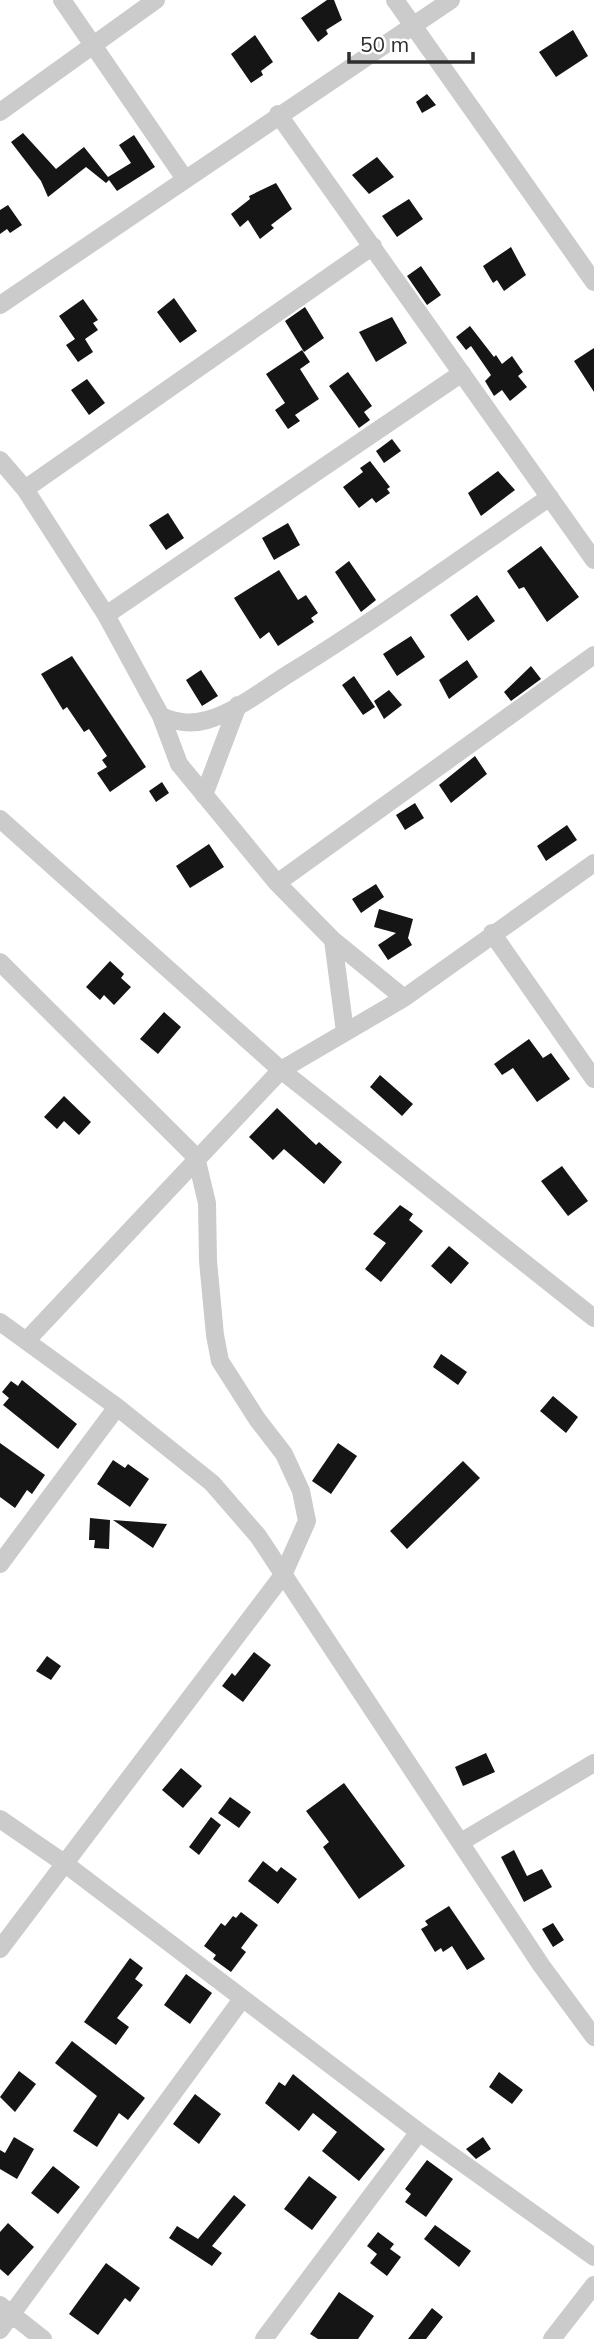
<svg xmlns="http://www.w3.org/2000/svg" width="594" height="2339" font-family="Mulish,sans-serif">
<style>
.building{fill:#151515}
.lines{fill:none;stroke-linecap:round;stroke-linejoin:round}
.minor{stroke:#cbcbcb;stroke-width:18}
</style>
<rect width="100%" height="100%" fill="#fff"/>
<path class="building" d="M327,0H334L342,20L326,30L328,34L318,42L301,18Z
M573,30L588,56L556,77L539,52Z
M255,35L273,62L261,71L263,75L251,83L231,54Z
M427,94L436,105L422,113L416,102Z
M23,133L56,169L84,147L108,177L131,163L119,145L134,135L155,167L117,191L109,180L106,183L86,167L48,197L41,181L11,142Z
M377,157L394,177L369,194L352,175Z
M276,183L292,209L271,225L274,228L260,239L248,220L240,227L231,214L250,199L249,196Z
M409,199L423,219L397,237L382,216Z
M8,205L22,225L10,233L7,229L0,234V210Z
M511,247L526,275L504,291L497,280L493,283L483,266Z
M421,266L441,295L427,305L407,276Z
M174,298L197,331L180,343L157,312Z
M83,299L98,320L93,323L98,330L85,339L93,352L78,362L66,345L75,339L59,316Z
M305,307L324,338L304,352L285,321Z
M392,317L407,343L376,362L359,332Z
M470,326L494,357L496,355L502,364L512,356L523,372L518,376L527,387L510,401L502,390L494,396L485,381L491,375L471,346L466,350L456,337Z
M594,348V392L574,361Z
M302,350L310,362L300,369L319,399L295,415L300,421L288,429L275,410L285,403L266,374Z
M348,372L372,406L364,412L370,420L359,428L329,386Z
M87,379L105,403L89,415L71,390Z
M392,439L401,451L384,463L376,451Z
M370,461L390,487L387,489L390,493L376,503L372,498L359,508L343,487L363,472L360,468Z
M498,471L515,490L481,516L468,493Z
M168,513L184,538L166,550L149,525Z
M288,523L300,545L274,560L262,538Z
M541,546L579,597L547,622L524,587L519,589L507,571Z
M349,561L376,600L361,612L335,572Z
M279,570L298,600L306,595L318,613L311,618L314,622L278,646L269,632L260,639L234,598Z
M477,595L495,621L468,641L450,615Z
M411,636L425,657L397,676L383,654Z
M72,656L146,767L110,792L97,773L107,767L102,760L107,756L89,729L84,732L67,707L63,710L41,674Z
M467,660L478,677L449,699L439,680Z
M531,666L541,679L511,701L504,692Z
M201,670L218,696L202,706L186,680Z
M354,676L375,707L363,715L342,685Z
M389,690L402,705L384,719L374,701Z
M475,756L487,774L451,803L439,785Z
M162,782L169,793L156,802L149,791Z
M415,803L424,818L405,830L396,815Z
M567,825L577,840L546,861L537,846Z
M209,844L224,867L190,888L176,866Z
M376,884L384,897L361,913L352,899Z
M379,909L413,919L408,938L412,945L388,960L378,945L396,933L374,927Z
M110,961L124,974L121,978L131,987L114,1005L104,995L100,1000L86,987Z
M164,1012L181,1027L158,1054L140,1039Z
M529,1039L543,1058L551,1053L570,1079L537,1102L513,1068L502,1075L494,1064Z
M380,1075L413,1104L402,1116L370,1087Z
M64,1096L91,1122L79,1135L64,1121L57,1129L44,1117Z
M277,1108L316,1145L319,1142L342,1162L324,1184L284,1149L273,1160L249,1137Z
M562,1166L588,1201L568,1216L541,1181Z
M400,1205L413,1214L409,1220L423,1231L381,1282L365,1269L386,1243L373,1234Z
M449,1246L469,1263L451,1284L431,1266Z
M441,1354L467,1372L458,1385L433,1367Z
M22,1380L77,1424L58,1449L3,1405L9,1398L2,1392L11,1381L18,1386Z
M553,1396L578,1417L566,1433L540,1411Z
M0,1443L45,1475L32,1494L27,1490L15,1508L0,1497Z
M338,1443L357,1456L331,1494L312,1481Z
M113,1460L125,1468L128,1464L149,1479L130,1507L97,1484Z
M463,1461L480,1478L407,1549L390,1531Z
M90,1518L110,1520L109,1549L94,1548L95,1540H89Z
M113,1520L167,1524L153,1548Z
M254,1652L271,1665L243,1702L222,1686L232,1673L235,1676Z
M47,1656L61,1666L51,1680L36,1671Z
M486,1753L495,1772L463,1786L455,1767Z
M181,1768L202,1786L183,1808L162,1790Z
M344,1783L405,1866L359,1899L323,1847L329,1842L306,1811Z
M230,1797L251,1812L239,1828L218,1813Z
M211,1817L221,1825L199,1855L189,1847Z
M514,1850L527,1876L542,1869L552,1887L524,1902L501,1857Z
M263,1861L277,1872L281,1867L297,1879L278,1904L248,1881Z
M449,1906L485,1959L467,1970L452,1946L443,1952L441,1948L435,1952L421,1929L428,1925L425,1921Z
M241,1912L258,1925L241,1948L246,1952L231,1972L213,1959L216,1955L204,1946L221,1923L225,1926L233,1916L236,1918Z
M553,1923L564,1940L553,1947L542,1929Z
M130,1958L143,1968L135,1979L143,1985L117,2018L129,2027L116,2045L84,2022Z
M186,1974L212,1993L190,2024L164,2005Z
M72,2041L145,2098L128,2120L119,2113L97,2147L73,2131L97,2096L55,2063Z
M19,2071L36,2084L15,2112L0,2097Z
M499,2072L523,2090L512,2104L489,2087Z
M293,2074L385,2149L359,2181L322,2151L337,2132L313,2113L299,2131L265,2103L279,2082L285,2086Z
M195,2094L221,2114L199,2144L173,2124Z
M14,2137L34,2149L17,2179L0,2169V2150L5,2153Z
M483,2137L491,2149L476,2159L466,2149Z
M427,2160L453,2179L426,2217L405,2202L411,2194L405,2189Z
M53,2166L80,2187L58,2214L31,2193Z
M309,2176L337,2197L312,2230L284,2209Z
M234,2195L246,2205L212,2246L222,2253L212,2266L169,2238L177,2226L198,2239Z
M8,2223L34,2247L8,2276L0,2269V2232Z
M435,2225L471,2251L459,2267L424,2239Z
M378,2232L394,2244L390,2249L401,2257L387,2276L370,2263L377,2254L367,2246Z
M106,2263L140,2288L130,2302L125,2298L98,2335L69,2314Z
M339,2292L374,2316L358,2339H318L310,2334Z
M432,2308L443,2317L426,2339H408Z"/>
<g class="lines">
<path class="minor" d="M62,0L185,179
M395,0L594,282
M0,112L156,0
M278,114L594,560
M0,305L451,0
M0,460L25,489L106,615L161,716L179,764L277,883L333,940L404,998
M25,489L373,246
M106,615L462,373
M161,716C176,722 190,725 207,720C236,712 264,689 290,673C379,618 464,556 550,497
M204,795L238,705
M0,819L281,1070L594,1318
M277,883L594,655
M492,933L594,1079
M333,940L345,1032
M0,962L196,1157L207,1203L208,1261L215,1335L220,1361L257,1419L284,1454L301,1491L307,1521L283,1575L0,1949
M0,1322L117,1407L212,1483L258,1536L541,1965L594,2037
M27,1340L281,1070L404,998L594,863
M0,1564L117,1407
M0,1819L64,1863L419,2132L594,2257
M461,1842L594,1763
M0,2305L43,2339
M0,2330L242,1999
M264,2339L419,2132
M552,2339L594,2285"/>
</g>
<path d="M349 52v10h124v-10" fill="none" stroke="#2e2e2e" stroke-width="3.5"/>
<text x="360" y="52" font-size="21" fill="#2e2e2e" stroke="#ffffff" stroke-width="5" paint-order="stroke">50 m</text>
</svg>
